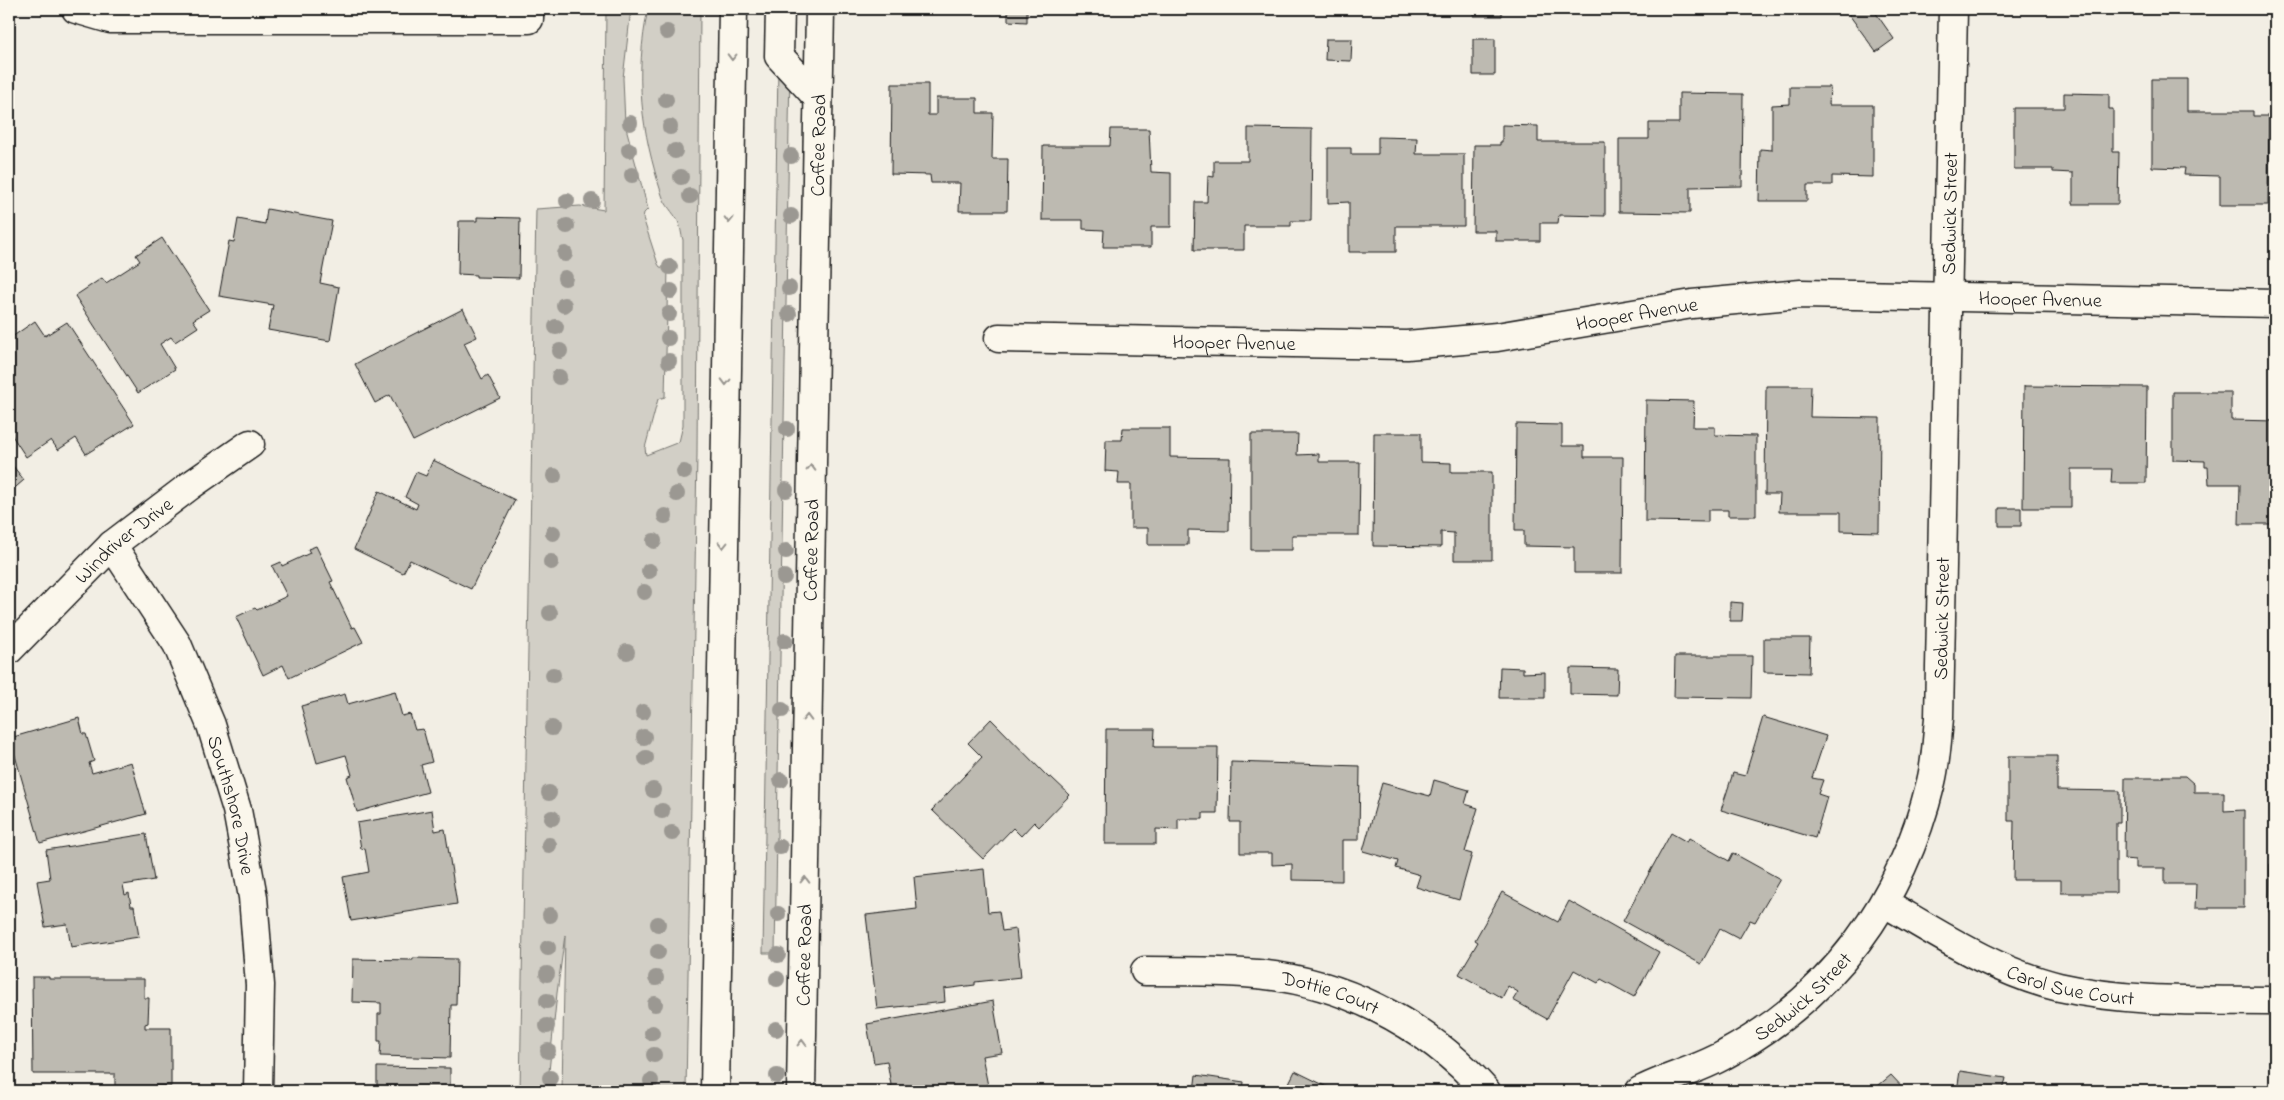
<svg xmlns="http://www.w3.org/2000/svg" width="2284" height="1100" font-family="'Indie Flower',sans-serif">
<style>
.green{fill:#d2cfc6;stroke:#777671}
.building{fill:#bdbab1;stroke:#1c1c1c}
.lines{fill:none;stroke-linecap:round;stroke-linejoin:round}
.minor-casing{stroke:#1c1c1c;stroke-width:31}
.major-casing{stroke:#1c1c1c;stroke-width:31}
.minor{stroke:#fbf7ec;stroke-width:28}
.major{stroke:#fbf7ec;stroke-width:28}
.tree{fill:#9b9892}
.oneway{stroke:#97948e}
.labels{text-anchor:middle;stroke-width:4;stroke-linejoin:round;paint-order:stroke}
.street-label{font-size:20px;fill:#1c1c1c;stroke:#fbf7ec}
</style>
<rect width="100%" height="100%" fill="#f2eee4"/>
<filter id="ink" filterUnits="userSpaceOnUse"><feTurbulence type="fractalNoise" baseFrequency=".02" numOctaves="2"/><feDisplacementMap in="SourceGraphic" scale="10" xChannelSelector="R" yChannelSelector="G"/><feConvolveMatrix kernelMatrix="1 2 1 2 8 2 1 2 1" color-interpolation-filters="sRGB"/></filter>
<g filter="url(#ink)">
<path class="green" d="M606,9H631L623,78L625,124L648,209L644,213L643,218L658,264L660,267L668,268L665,397L658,399L645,448L646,455L679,442L683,425V240C681,234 681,227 678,221C673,212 665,205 662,195C641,130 634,76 648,9H700L697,454L686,1091H562L565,935L557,993L547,1091H520L536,209L580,206L604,210Z
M779,9H791L775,953H763Z"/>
<path class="building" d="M1008,9H1027V22L1008,21Z
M1474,9H1502V16H1474Z
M1845,9H1873L1894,39L1876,52Z
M1326,39H1352L1351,61L1325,60Z
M1473,39H1495V75H1473Z
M2152,79H2187V111H2253V116H2269L2268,205H2220V176L2184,175L2185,168L2152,167Z
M892,84H928V115H936V98H977V113H993L992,159H1008L1007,211H959L960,183H931L930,175L891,174Z
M1790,87H1830L1829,105H1873V177L1832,176V185H1807V201H1759L1760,149L1772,150V105L1790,104Z
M1679,93L1743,94L1742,186L1690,187V213L1619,212V139H1649V123H1679Z
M2064,93L2109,94V109H2113V152H2119L2118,204H2073V173L2053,172V169H2014V108H2064Z
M1502,125L1538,126V142H1605V216L1559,215L1558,223H1540V241H1496V231H1473L1474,145H1500V142H1502Z
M1248,128L1312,129L1311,221H1291V226H1244V250H1194L1195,202H1207L1208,176L1214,177V161H1248Z
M1111,129H1149L1151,172L1171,173V227H1151V247H1103L1104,230L1083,229V220H1042L1043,146H1110Z
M1378,137L1417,138L1416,154H1464V226H1396V252H1349V202L1328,203V148H1351V154H1378Z
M267,209L332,221L320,283L339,287L330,341L268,330L273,305L219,296L229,241L234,242L238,219L265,224Z
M477,217L520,218L519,278L476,277V275L458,274L459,221H477Z
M162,238L209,310L193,320L198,327L175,342L171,337L160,344L175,369L138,393L75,296L102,278L106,283L140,261L136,255Z
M463,309L477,337L464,343L482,379L488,375L500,398L413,441L390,395L375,403L355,364Z
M35,321L45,336L67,322L134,424L86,454L76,438L58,450L51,440L26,457L9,431V339Z
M1766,386H1811L1810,417L1880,418L1879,532L1841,531V512H1779L1780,494H1765Z
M2024,386L2147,387L2146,483H2111L2112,469H2071V508H2023Z
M2173,392H2231V420L2275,421V524H2239L2240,484H2209L2208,467H2205V461L2173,460Z
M1646,400L1694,401L1693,427H1715V435L1756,436V516H1728V510H1708V522L1645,521Z
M1516,424L1562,425V446H1584V457H1623L1622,573H1574V547L1524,546V530H1515Z
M1123,428H1170V457L1230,458L1229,531L1188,530V545H1148V528H1131V484H1118L1119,472L1105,471L1106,440H1122Z
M1374,433H1421V462L1451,463V472H1492V560H1454V533L1441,532V547L1373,546Z
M1251,434H1298L1297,455L1319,454V462H1360L1359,535H1292V550H1251Z
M433,460L515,500L471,589L410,560L403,573L354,549L379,491L416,509L418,504L405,497L416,472L426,476Z
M9,461L24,480L9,493Z
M1999,508H2021V526H1999Z
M316,546L333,581L330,582L352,628L355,627L363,642L289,678L283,665L263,675L236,617L255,608L257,610L287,596L272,566L281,562L282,566L310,553L308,549Z
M2273,561H2275V617H2272Z
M1730,602L1743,603L1742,621H1730Z
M1764,638H1810L1809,673L1764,672Z
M1675,656H1752L1751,698L1674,697Z
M1500,667L1523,668V673L1545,672V698H1499Z
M1570,668L1618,669L1617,695L1570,694Z
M395,691L402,716L410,714L415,730L423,729L432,762L421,765L428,792L357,812L347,777L352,775L346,755L317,763L301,706L345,694L348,704Z
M1763,717L1826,736L1812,778L1823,780L1818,794L1827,797L1815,838L1721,810L1733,773L1745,776Z
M79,718L83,734H86L94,761L89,763L92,773L131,762L146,814L40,843L10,738Z
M991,719L1049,778L1051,777L1070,795L1039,827L1034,822L1021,836L1013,828L983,859L932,810L982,757L968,743Z
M1106,729H1155L1154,747H1218L1217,813H1203V819H1178V830L1156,829V844H1105Z
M2008,756H2057V790L2120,791V823H2116V893H2061V880H2013L2014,821H2008Z
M1231,762L1360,766L1359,840H1342V881L1292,880V864L1272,865V853H1240V822H1230Z
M2163,776H2185L2194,784V792H2224V811L2244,810V908H2195L2196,884H2165V868H2135V860L2124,859L2125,778H2163Z
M1434,780L1469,790L1465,804L1478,808L1465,852L1472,854L1459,900L1416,887L1420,875L1396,868L1398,861L1363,851L1382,783L1430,796Z
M432,810L435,831L445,829L457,904L351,921L343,877L369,872L365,848L361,849L357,823Z
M1671,833L1687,842L1689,838L1729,861L1733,853L1780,879L1755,922L1750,920L1739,939L1720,929L1701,964L1623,921Z
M146,834L154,880L123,885L125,895L129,893L131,906H134L139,937L71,947L67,924L45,927L37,881L50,879L46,850Z
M2270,864H2275V913L2269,912Z
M984,869L988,912L999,911L1002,931L1016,929L1021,977L975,982V985L944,989L945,1002L877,1009L866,915L917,909L914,877Z
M1502,892L1558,922L1569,901L1659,952L1634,997L1601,979L1598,983L1574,970L1547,1019L1513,1000L1518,992L1508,986L1502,998L1459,974L1478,942L1475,940Z
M413,958L457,959L456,1005H451L450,1058L380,1056L381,1041H378V1014H381V1003L352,1002L353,959L413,960Z
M32,977H49V979H144V998H149L148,1023L145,1024V1028H171V1086H115V1074H33Z
M993,1001L1002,1053L982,1056L989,1091H892L887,1061L874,1063L867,1024Z
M377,1067L450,1068V1091H377Z
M1295,1071L1336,1091H1285Z
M1960,1071L2006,1078L2003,1091H1957Z
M1196,1075L1244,1082L1243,1091H1194Z
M1891,1075L1906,1091H1872Z"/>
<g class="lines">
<g class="minor-casing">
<g id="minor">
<path d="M76,9L110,19H529V9"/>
<path id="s1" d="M999,338L1407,345L1497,337L1692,304L1801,294L2275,303"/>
<path id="s2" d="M112,545L177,644L211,725L237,810L253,897L260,985L258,1091"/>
<path id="s3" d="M9,650L112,545L191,485L250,444"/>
<path id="s4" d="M1885,903C1940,935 1996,972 2059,987C2130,1003 2203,1000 2275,1001"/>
<path id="s5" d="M1145,971C1178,971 1211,971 1244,973C1337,978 1425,1022 1486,1091"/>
<path id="s6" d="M1640,1091C1667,1077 1698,1070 1724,1055C1833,996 1902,902 1931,782C1936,762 1937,739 1939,718L1953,9"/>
</g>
</g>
<g class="major-casing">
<g id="major">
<path d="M780,9L779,56L818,98"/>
<path d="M715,1091L733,9"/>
<path id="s7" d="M801,1091L820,9"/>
</g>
</g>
<use href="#minor" class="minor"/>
<use href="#major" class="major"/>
</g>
<g class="tree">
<circle cx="667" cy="32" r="8"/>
<circle cx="666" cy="100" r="8"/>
<circle cx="630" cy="123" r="8"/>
<circle cx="670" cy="127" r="8"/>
<circle cx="629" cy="150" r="8"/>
<circle cx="675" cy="151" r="8"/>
<circle cx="791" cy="156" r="8"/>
<circle cx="632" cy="175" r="8"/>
<circle cx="681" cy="177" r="8"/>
<circle cx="690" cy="196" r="8"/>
<circle cx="567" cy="201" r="8"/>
<circle cx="592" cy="201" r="8"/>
<circle cx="791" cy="216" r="8"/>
<circle cx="567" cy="226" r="8"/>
<circle cx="565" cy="254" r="8"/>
<circle cx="670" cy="267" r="8"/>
<circle cx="565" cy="278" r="8"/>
<circle cx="789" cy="288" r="8"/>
<circle cx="671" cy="291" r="8"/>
<circle cx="564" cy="305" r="8"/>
<circle cx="669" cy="314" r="8"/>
<circle cx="789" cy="314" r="8"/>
<circle cx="556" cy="327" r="8"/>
<circle cx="668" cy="338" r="8"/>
<circle cx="560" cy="351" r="8"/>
<circle cx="669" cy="361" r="8"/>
<circle cx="559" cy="377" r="8"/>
<circle cx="787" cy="429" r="8"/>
<circle cx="684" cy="472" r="8"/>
<circle cx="554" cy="476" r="8"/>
<circle cx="786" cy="490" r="8"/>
<circle cx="677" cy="494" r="8"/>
<circle cx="665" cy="516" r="8"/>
<circle cx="553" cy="533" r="8"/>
<circle cx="654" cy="541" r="8"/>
<circle cx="786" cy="551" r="8"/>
<circle cx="551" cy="562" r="8"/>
<circle cx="649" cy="571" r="8"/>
<circle cx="784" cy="577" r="8"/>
<circle cx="644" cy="592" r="8"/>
<circle cx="550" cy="613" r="8"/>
<circle cx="785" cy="641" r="8"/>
<circle cx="627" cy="652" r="8"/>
<circle cx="553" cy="675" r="8"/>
<circle cx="782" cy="710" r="8"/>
<circle cx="643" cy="712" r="8"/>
<circle cx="552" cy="728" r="8"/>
<circle cx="644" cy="737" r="8"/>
<circle cx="646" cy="758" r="8"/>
<circle cx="781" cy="780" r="8"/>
<circle cx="653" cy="790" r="8"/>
<circle cx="549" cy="793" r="8"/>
<circle cx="662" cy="811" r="8"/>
<circle cx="552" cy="818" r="8"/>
<circle cx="672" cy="833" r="8"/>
<circle cx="549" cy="845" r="8"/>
<circle cx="780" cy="847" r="8"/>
<circle cx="778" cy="914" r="8"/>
<circle cx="550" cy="915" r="8"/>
<circle cx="658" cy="924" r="8"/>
<circle cx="548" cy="948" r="8"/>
<circle cx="658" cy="952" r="8"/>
<circle cx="778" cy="955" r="8"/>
<circle cx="547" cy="974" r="8"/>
<circle cx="656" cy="978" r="8"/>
<circle cx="777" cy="979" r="8"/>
<circle cx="547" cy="1001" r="8"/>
<circle cx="655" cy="1004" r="8"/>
<circle cx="547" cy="1026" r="8"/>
<circle cx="776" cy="1029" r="8"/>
<circle cx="652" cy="1033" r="8"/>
<circle cx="548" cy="1051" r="8"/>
<circle cx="654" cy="1055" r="8"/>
<circle cx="777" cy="1076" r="8"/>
<circle cx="550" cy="1078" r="8"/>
<circle cx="651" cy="1081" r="8"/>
</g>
<defs><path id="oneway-chevron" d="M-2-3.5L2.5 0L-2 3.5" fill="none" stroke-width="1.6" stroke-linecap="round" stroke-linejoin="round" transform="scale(1.25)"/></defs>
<g class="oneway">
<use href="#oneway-chevron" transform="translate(732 57) rotate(91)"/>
<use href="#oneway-chevron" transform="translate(729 220) rotate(91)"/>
<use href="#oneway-chevron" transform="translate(726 382) rotate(91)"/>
<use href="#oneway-chevron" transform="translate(811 468) rotate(-89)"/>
<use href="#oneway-chevron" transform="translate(723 545) rotate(91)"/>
<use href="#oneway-chevron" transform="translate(807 718) rotate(-89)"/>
<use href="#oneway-chevron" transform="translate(805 880) rotate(-89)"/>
<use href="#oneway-chevron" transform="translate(802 1043) rotate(-89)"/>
</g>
</g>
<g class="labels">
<g class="street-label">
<text dy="7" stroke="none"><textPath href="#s7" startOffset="946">Coffee Road</textPath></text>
<text dy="7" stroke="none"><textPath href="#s6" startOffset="1014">Sedwick Street</textPath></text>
<text dy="7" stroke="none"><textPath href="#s1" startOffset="1045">Hooper Avenue</textPath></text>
<text dy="7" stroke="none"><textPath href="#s1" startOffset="640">Hooper Avenue</textPath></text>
<text dy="7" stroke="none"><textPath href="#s1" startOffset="235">Hooper Avenue</textPath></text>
<text dy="7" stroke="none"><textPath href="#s3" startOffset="159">Windriver Drive</textPath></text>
<text dy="7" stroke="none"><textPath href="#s7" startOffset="541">Coffee Road</textPath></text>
<text dy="7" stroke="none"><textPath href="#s6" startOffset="609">Sedwick Street</textPath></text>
<text dy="7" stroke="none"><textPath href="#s2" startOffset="289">Southshore Drive</textPath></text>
<text dy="7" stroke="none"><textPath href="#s7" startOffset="136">Coffee Road</textPath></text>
<text dy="7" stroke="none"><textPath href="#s4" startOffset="205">Carol Sue Court</textPath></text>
<text dy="7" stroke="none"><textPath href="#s6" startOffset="190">Sedwick Street</textPath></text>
<text dy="7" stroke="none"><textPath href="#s5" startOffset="188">Dottie Court</textPath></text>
</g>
</g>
<rect width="2284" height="1100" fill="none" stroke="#fbf7ec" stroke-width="30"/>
<rect x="15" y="15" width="2254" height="1070" fill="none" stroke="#1c1c1c" stroke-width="2" filter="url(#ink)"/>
</svg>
